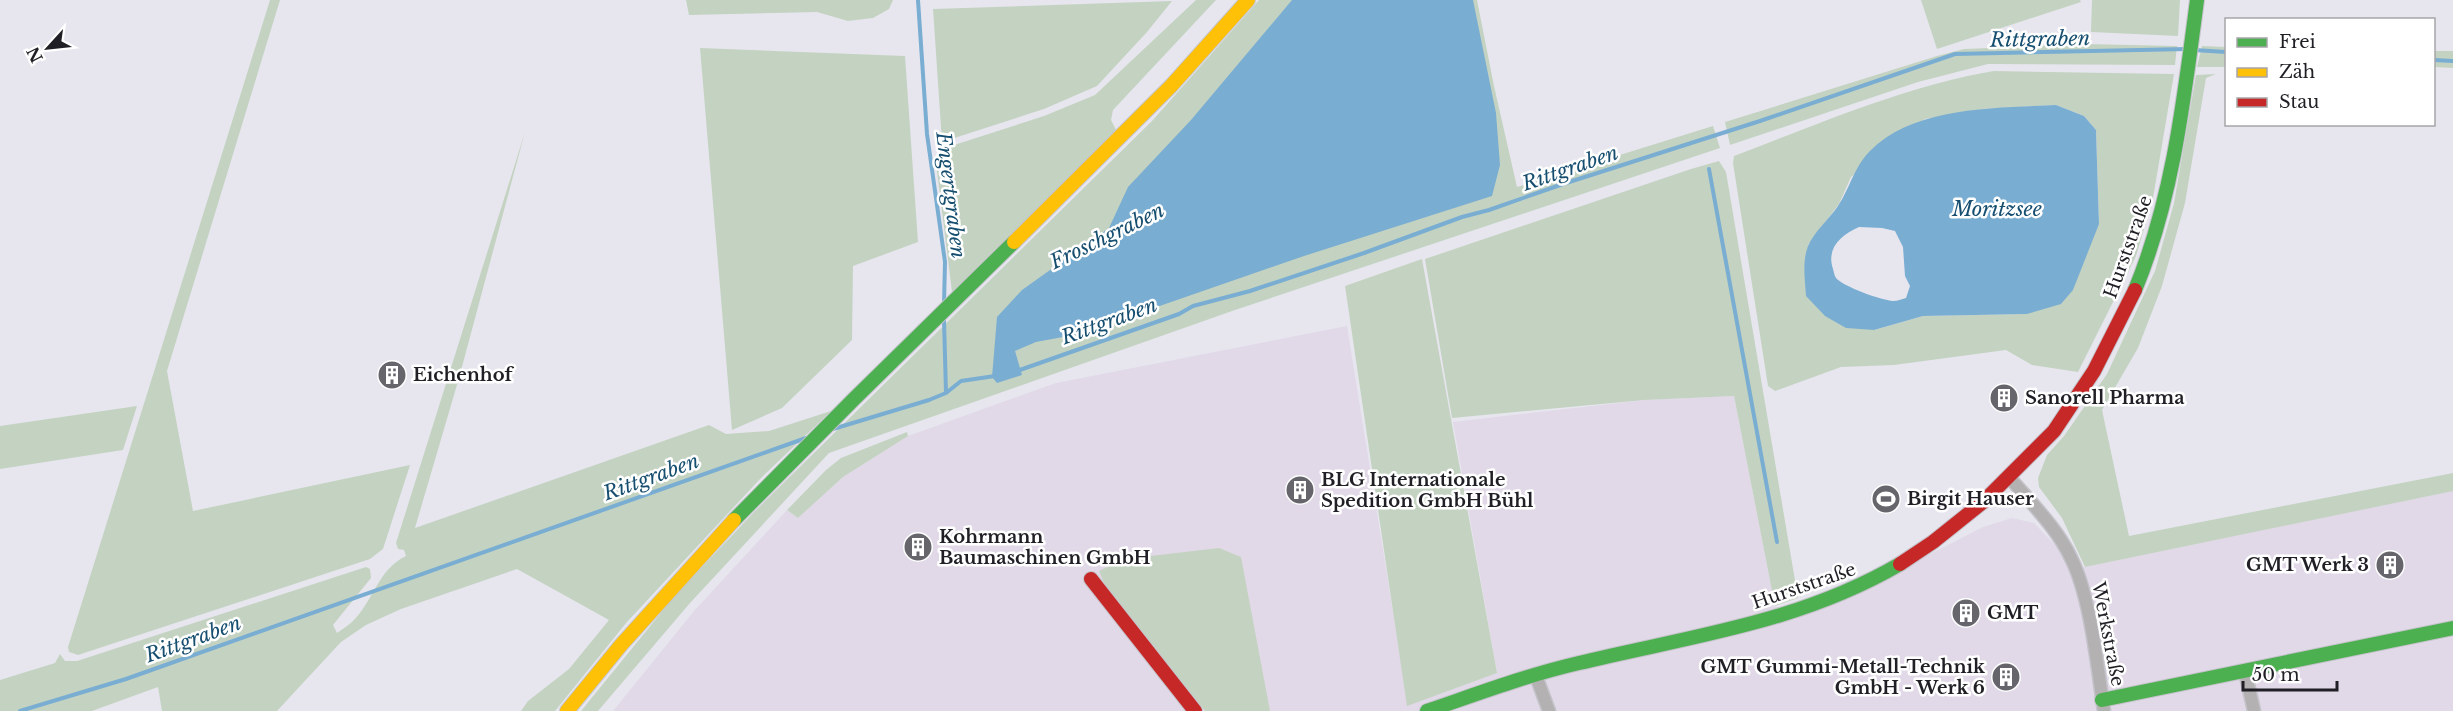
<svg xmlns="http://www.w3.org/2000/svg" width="2453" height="711" font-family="'Libre Baskerville',serif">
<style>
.industrial{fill:#e1d9e7}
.green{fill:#c4d3c1;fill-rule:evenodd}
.water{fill:#7aadd2;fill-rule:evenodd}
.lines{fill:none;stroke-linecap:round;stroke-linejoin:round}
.stream{stroke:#7aadd2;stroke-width:4}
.street-casing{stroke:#c4c3ca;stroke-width:15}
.fast-casing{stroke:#c4c3ca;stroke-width:16}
.slow-casing{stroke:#c4c3ca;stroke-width:16}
.jam-casing{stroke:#c4c3ca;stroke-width:16}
.street{stroke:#b4b1b3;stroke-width:12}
.fast{stroke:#4caf50;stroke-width:14}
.slow{stroke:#ffc107;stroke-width:14}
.jam{stroke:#c62828;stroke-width:14}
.labels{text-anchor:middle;stroke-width:5;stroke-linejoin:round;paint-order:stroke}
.street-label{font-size:18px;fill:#201f25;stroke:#fff}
.poi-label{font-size:18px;font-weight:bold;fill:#201f25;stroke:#fff;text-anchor:start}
.water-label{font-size:20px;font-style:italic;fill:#164e70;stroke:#fff}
</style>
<rect width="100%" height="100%" fill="#e7e6ef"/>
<path class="industrial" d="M1347,326L1408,705L1497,673L1453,422L1644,400L1734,396L1775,606L1794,620L1899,570L1983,527L2012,518L2034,523L2058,548L2070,570L2453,490V711H613L694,611L787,510L798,518L843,477L908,436L1056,383Z"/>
<path class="green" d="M270,0H280L167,371L193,511L410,465L383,549L370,559L78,655L69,652L68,647Z
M686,0H893L889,9L873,18L848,21L817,12L689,15Z
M1196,0H1216L1113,110L1111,120L1117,132L952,292L936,163L951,146L1044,116L1095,95Z
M1259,0H1477L1494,86L1517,187L1713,126L1720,148L1235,310L829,453L690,603L598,711H581L673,598L755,511L1152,121Z
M1921,0H2080L2081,2L1937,49Z
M2092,0H2180L2178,36L2091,32Z
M1172,1L1147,32L1097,86L1044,109L942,142L933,9Z
M2086,44L2177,46L2175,65L1988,64L1918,82L1730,145L1725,122L1937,56L1964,49Z
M2202,46L2226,47V67H2197Z
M700,48L905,56L918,242L853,266L852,340L782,408L732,430Z
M2434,51H2453V68L2434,67Z
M1994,71L2174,74L2153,198L2136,256L2078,372L2032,365L2006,350L1894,365L1841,367L1775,391L1768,386L1733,163L1734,156C1819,124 1905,86 1994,71ZM2056,105L2084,116L2096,130L2099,224L2027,314L1923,316L1874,330L1808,245L1839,204L1851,177L1925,119L1983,109Z
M2216,74L2206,78L2185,203L2162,286L2138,348L2102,410L2129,536L2453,473V491L2085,567L2062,518L2039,487L2038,478L2047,455L2064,436L2107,374L2155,271L2174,203L2196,75Z
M525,132L459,378L415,528L709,425L726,434L769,431L831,411L760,479L627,622L555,711H521L528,701L569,669L609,620L517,569L401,609L366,625L341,642L277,711H162L158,687L92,711H0V680L55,663L60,654L65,661H77L366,567L370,569L371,578L333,625L337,633C342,629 348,626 352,622C374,601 377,570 406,556L404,550L398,549L396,543Z
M1719,161L1726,172L1798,598L1775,606L1734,396L1644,400L1452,418L1425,259L1691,169Z
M1422,259L1497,673L1407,706L1345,286Z
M137,406L123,450L0,469V426Z
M907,432L908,436L843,477L798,518L787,510L826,470L841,458Z
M1219,548L1241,557L1270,711H1205L1104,583L1099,571L1125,559Z"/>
<path class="water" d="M1292,0H1473L1496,113L1500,165L1492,196L1304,256L1079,334L1036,342L1015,351L1022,375L997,383L992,377L997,317L1022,290L1109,228L1128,187L1191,120Z
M2056,105L2084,116L2096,130L2099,224L2073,290L2061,304L2027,314L1923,316L1874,330L1846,328L1825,316L1806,296C1805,280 1802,262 1808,246C1814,232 1829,219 1838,206C1850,188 1854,167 1870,151C1914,106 1996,108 2056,105ZM1859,227L1882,228L1895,231L1903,247L1905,276L1910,286L1906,298C1901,299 1898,301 1893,301C1881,300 1844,287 1836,278C1834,275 1834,272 1833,269C1826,248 1841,235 1859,227Z"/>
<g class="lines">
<path class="stream" d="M918,0L927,134L945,262L944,304
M2194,50L2226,52
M2434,60L2453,61
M1709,169L1777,542
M944,320L946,393
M1017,371L1179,314L1193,306L1250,291L1364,253L1462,217L1489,210L1563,184L1760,121L1955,54L2187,49
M833,429L929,400L946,393L961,381L995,376
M20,711L126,679L806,438"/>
<g class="street-casing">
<path id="street" d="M2010,478C2031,503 2057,528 2071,558C2091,598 2097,666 2104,711
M2245,671L2254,711
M1536,676L1549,711"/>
</g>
<g class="fast-casing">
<path id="fast" d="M2135,290C2173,198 2184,99 2197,0
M734,520L854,399L1014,242
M2102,700L2453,628
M1427,711C1477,694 1527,675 1579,663C1691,636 1799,623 1900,564"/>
</g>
<g class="slow-casing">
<path id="slow" d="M1014,242L1171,86L1248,0
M567,711L621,645L734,520"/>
</g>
<g class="jam-casing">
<path id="jam" d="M1900,564L1933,542L1983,502L2054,431L2094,371L2135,290
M1091,579L1195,711"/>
</g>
<use href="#street" class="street"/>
<use href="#fast" class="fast"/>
<use href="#slow" class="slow"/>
<use href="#jam" class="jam"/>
</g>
<defs>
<g id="building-disc" transform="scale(1.5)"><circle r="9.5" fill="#66656c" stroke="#fff"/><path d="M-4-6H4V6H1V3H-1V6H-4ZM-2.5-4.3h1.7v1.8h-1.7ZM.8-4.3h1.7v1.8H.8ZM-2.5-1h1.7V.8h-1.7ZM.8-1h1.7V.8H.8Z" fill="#fff"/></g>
<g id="stadium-disc" transform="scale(1.5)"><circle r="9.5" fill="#66656c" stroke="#fff"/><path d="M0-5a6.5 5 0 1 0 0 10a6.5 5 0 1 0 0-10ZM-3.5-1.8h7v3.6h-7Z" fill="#fff"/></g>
</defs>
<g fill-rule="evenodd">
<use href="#building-disc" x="392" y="375"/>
<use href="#building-disc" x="2004" y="398"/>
<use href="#building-disc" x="1300" y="490"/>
<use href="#stadium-disc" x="1886" y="499"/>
<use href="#building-disc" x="918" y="547"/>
<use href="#building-disc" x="2390" y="565"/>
<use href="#building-disc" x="1966" y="613"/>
<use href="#building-disc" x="2006" y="677"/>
</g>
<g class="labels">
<g class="street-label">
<text transform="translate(2128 247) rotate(-70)" y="6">Hurststraße</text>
<text transform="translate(1804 586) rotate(-19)" y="6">Hurststraße</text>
<text transform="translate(2108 634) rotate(79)" y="6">Werkstraße</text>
</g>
<g class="poi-label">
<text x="413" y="381">Eichenhof</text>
<text x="2025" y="404">Sanorell Pharma</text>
<text x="1321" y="486">BLG Internationale<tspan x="1321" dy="21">Spedition GmbH Bühl</tspan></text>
<text x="1907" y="505">Birgit Hauser</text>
<text x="939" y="543">Kohrmann<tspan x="939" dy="21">Baumaschinen GmbH</tspan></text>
<text x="2369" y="571" text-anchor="end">GMT Werk 3</text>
<text x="1987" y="619">GMT</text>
<text x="1985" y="673" text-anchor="end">GMT Gummi-Metall-Technik<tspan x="1985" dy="21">GmbH - Werk 6</tspan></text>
</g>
<g class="water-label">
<text transform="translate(2040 39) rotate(-1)" y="7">Rittgraben</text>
<text transform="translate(1570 168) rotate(-19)" y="7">Rittgraben</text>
<text transform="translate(951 195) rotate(83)" y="7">Engertgraben</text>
<text x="1997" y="216">Moritzsee</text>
<text transform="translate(1107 236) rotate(-26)" y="7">Froschgraben</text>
<text transform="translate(1109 321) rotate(-20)" y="7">Rittgraben</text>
<text transform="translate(651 477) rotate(-20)" y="7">Rittgraben</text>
<text transform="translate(193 639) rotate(-20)" y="7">Rittgraben</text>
</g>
</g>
<rect x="2225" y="18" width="210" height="108" fill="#ffffff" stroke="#a6a5a8" stroke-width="1.5"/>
<rect x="2237" y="38" width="30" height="9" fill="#4caf50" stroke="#a6a5a8" stroke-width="1.5"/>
<text x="2279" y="48" font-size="18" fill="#201f25">Frei</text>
<rect x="2237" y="68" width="30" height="9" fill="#ffc107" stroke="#a6a5a8" stroke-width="1.5"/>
<text x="2279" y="78" font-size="18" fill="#201f25">Zäh</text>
<rect x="2237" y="98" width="30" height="9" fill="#c62828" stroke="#a6a5a8" stroke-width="1.5"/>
<text x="2279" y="108" font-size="18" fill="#201f25">Stau</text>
<g transform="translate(48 48) rotate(243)" stroke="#ffffff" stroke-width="4.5" paint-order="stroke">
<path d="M0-4.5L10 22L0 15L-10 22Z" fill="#201f25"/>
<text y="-9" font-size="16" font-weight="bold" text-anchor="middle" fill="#201f25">N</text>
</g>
<path d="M2243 681v9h94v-9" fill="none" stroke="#201f25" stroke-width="3"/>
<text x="2252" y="681" font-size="18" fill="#201f25" stroke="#ffffff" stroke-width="4.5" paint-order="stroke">50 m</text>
</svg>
